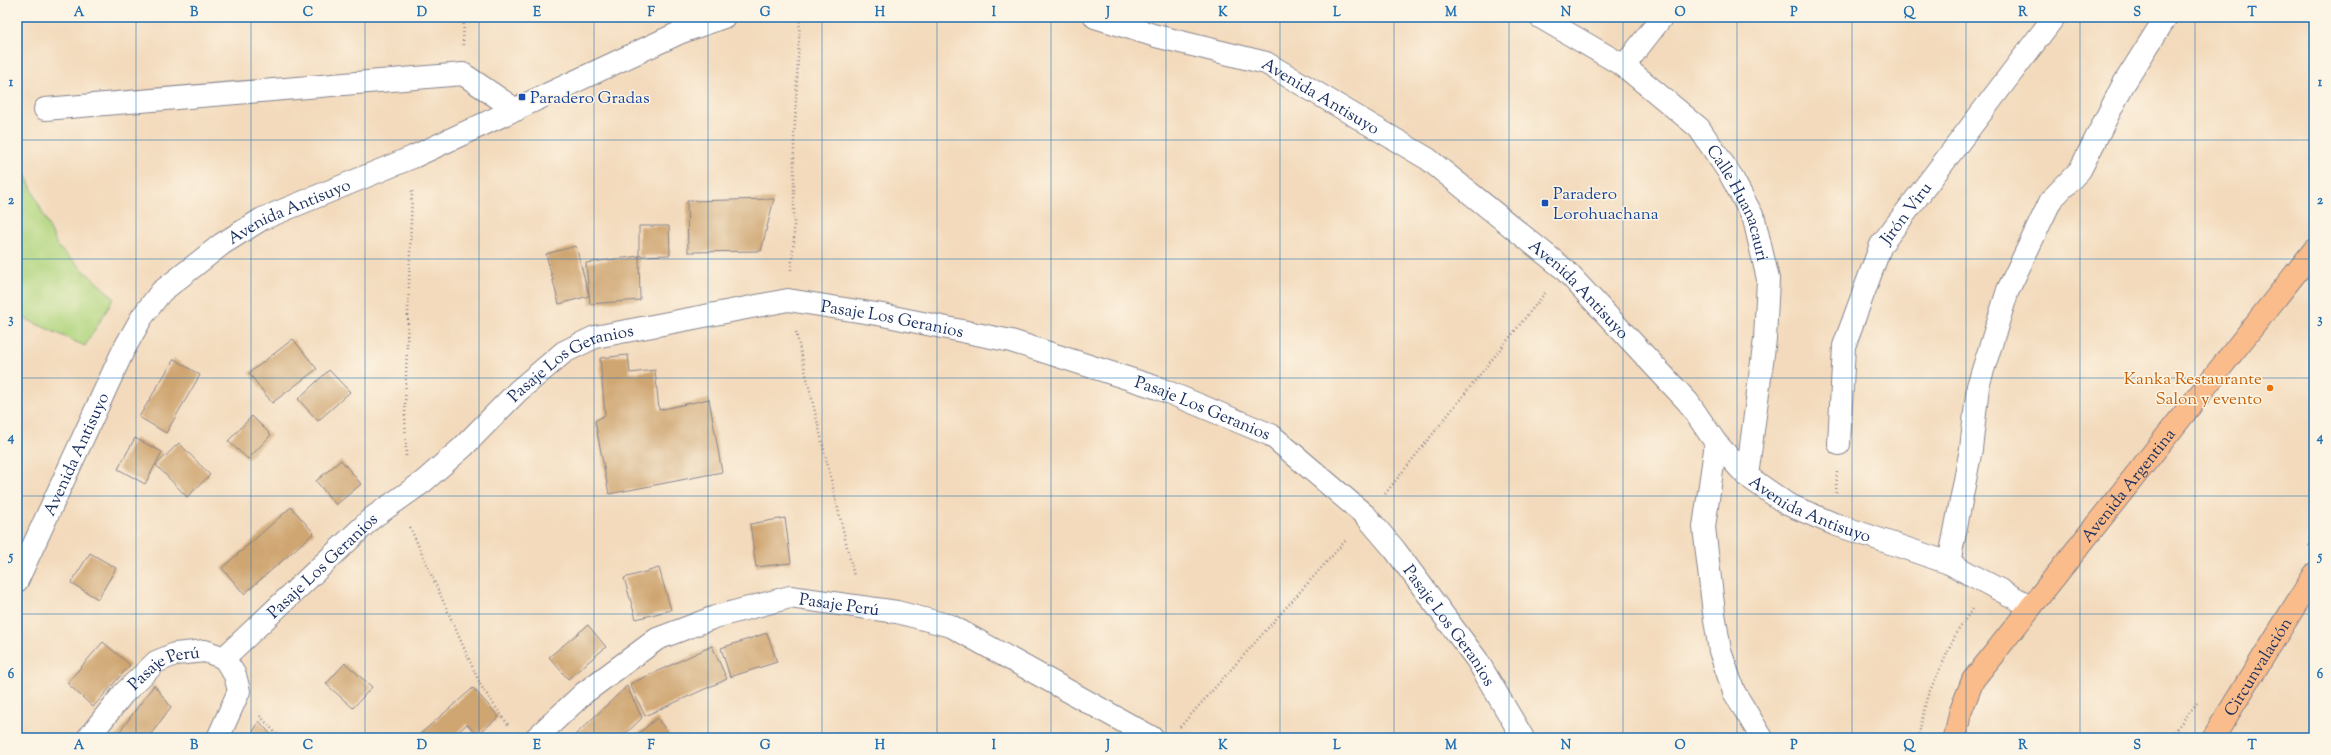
<svg xmlns="http://www.w3.org/2000/svg" width="2331" height="755" font-family="'Sorts Mill Goudy',serif">
<style>
.green{fill:#b0d57e;stroke:#66826e}
.building{fill:#cfa571}
.lines{fill:none;stroke-linecap:round;stroke-linejoin:round}
.minor-casing{stroke:#87848d;stroke-width:24}
.highway-casing{stroke:#87848d;stroke-width:24}
.path{stroke:#87848d;stroke-width:2.5;stroke-dasharray:1 3;stroke-linecap:butt}
.minor{stroke:#fff;stroke-width:22}
.highway{stroke:#fabc8b;stroke-width:22}
.grid{fill:none;stroke:#1f6fb2;stroke-width:1;stroke-opacity:0.55}
.transit-dot{fill:#1a4fb4;stroke:#fcf5e5;stroke-width:1.5}
.food-dot{fill:#e8710a;stroke:#fcf5e5;stroke-width:1.5}
.labels{text-anchor:middle;stroke-width:3;stroke-linejoin:round;paint-order:stroke}
.transit-label{font-size:17px;fill:#164399;stroke:#fcf5e5;text-anchor:start}
.street-label{font-size:17px;fill:#1b2f5e;stroke:#fcf5e5}
.food-label{font-size:17px;fill:#c56008;stroke:#fcf5e5;text-anchor:end}
.neatline{fill:none;stroke:#1f6fb2;stroke-width:1.5}
.grid-label{font-size:13px;text-anchor:middle;font-weight:bold;fill:#1f6fb2}
</style>
<rect width="100%" height="100%" fill="#fcf5e5"/>
<filter id="ink" filterUnits="userSpaceOnUse"><feTurbulence type="fractalNoise" baseFrequency=".025" numOctaves="2"/><feDisplacementMap in="SourceGraphic" scale="8" xChannelSelector="R" yChannelSelector="G"/><feConvolveMatrix kernelMatrix="1 2 1 2 8 2 1 2 1" color-interpolation-filters="sRGB"/></filter>
<filter id="wash" filterUnits="userSpaceOnUse"><feTurbulence type="fractalNoise" baseFrequency=".012" numOctaves="4" result="noise"/><feDisplacementMap in="SourceGraphic" scale="16" xChannelSelector="R" yChannelSelector="G"/><feGaussianBlur stdDeviation="0.9" result="paint"/><feColorMatrix in="noise" values="0 0 0 0 0 0 0 0 0 0 0 0 0 0 0 0 0 1.4 0 .05"/><feComposite in="paint" operator="in"/></filter>
<g filter="url(#wash)">
<rect width="100%" height="100%" fill="#f3dabc"/>
<path class="green" d="M17,156L58,247L114,298L85,346L17,315Z"/>
<g id="blocks">
<path class="building" d="M774,199L761,251L688,252L687,201Z
M639,226H669L670,255L639,256Z
M576,246L589,296L559,304L546,254Z
M639,256L640,300L590,304L586,263Z
M293,339L317,369L272,403L249,373Z
M628,355L630,373L655,370L659,410L709,399L722,472L609,494L595,421L605,415L600,358Z
M174,359L200,375L166,433L139,417Z
M329,370L350,392L318,421L298,399Z
M252,416L271,435L248,459L228,441Z
M135,438L162,452L145,484L118,469Z
M179,443L210,475L187,497L156,465Z
M341,460L361,484L336,505L316,481Z
M291,507L314,533L244,594L222,568Z
M785,518L791,563L756,567L750,524Z
M90,553L116,568L98,599L71,583Z
M659,568L671,610L636,619L624,578Z
M588,625L606,647L568,679L549,657Z
M767,633L777,662L730,677L721,648Z
M103,642L130,665L93,707L67,683Z
M712,646L727,679L645,716L630,684Z
M345,663L372,687L353,708L326,684Z
M154,685L171,707L148,738H115Z
M627,686L642,718L621,738H578L575,735Z
M473,688L499,717L477,735L467,724L451,738H424L420,734Z
M657,718L669,734L664,738H633Z
M259,721L274,738H250Z"/>
</g>
</g>
<g filter="url(#ink)">
<use href="#blocks" fill-opacity="0" stroke="#87848d" stroke-width="1"/>
<g class="lines">
<g class="minor-casing">
<g id="minor">
<path id="s1" d="M1095,17L1156,36L1266,63L1428,159L1564,269L1688,402L1716,443L1747,476L1787,504L1834,524L1949,563L2030,606"/>
<path id="s2" d="M1540,17L1624,66L1699,128L1730,174L1754,219L1768,279L1765,339L1747,476"/>
<path d="M1624,66L1662,17"/>
<path d="M45,109L463,74L516,110"/>
<path d="M1716,443L1704,527L1714,613L1720,651L1734,692L1762,738"/>
<path id="s3" d="M1839,444L1844,346L1881,245L2054,17"/>
<path d="M1949,563L1971,449L1978,386L2008,290L2051,200L2080,170L2123,85L2166,17"/>
<path id="s4" d="M17,581L123,351L142,317L161,292L222,244L262,219L413,157L679,33L724,17"/>
<path id="s5" d="M224,658L372,518L423,482L463,447L518,391L564,352L595,337L788,300L883,315L1011,341L1158,388L1271,435L1366,516L1395,550L1477,660L1523,738"/>
<path id="s6" d="M88,738L123,694L156,662L175,654L205,651L224,658L235,675L239,691L218,738"/>
<path id="s7" d="M536,738L584,693L657,639L715,617L790,597L897,612L951,626L1153,738"/>
</g>
</g>
<g class="highway-casing">
<g id="highway">
<path id="s8" d="M1955,738L1960,713L1973,680L2314,250"/>
<path id="s9" d="M2213,738L2314,575"/>
</g>
</g>
<path class="path" d="M463,45L464,17
M2310,220L2314,214
M791,270L794,239V141L800,17
M796,332L854,576
M406,456L405,407L412,190
M1836,493L1837,472
M1385,494L1545,293
M410,527L481,686L509,726
M2309,546L2314,538
M260,716L280,738
M1180,727L1347,539
M1918,738L1927,697L1956,634L1972,609
M2169,738L2197,703"/>
<use href="#minor" class="minor"/>
<use href="#highway" class="highway"/>
</g>
</g>
<path class="grid" d="M136,17V738M251,17V738M365,17V738M479,17V738M594,17V738M708,17V738M822,17V738M937,17V738M1051,17V738M1166,17V738M1280,17V738M1394,17V738M1509,17V738M1623,17V738M1737,17V738M1852,17V738M1966,17V738M2080,17V738M2195,17V738M17,140H2314M17,259H2314M17,378H2314M17,496H2314M17,614H2314"/>
<g class="transit-dot">
<rect x="518" y="93" width="8" height="8" rx="2"/>
<rect x="1541" y="199" width="8" height="8" rx="2"/>
</g>
<circle class="food-dot" cx="2270" cy="388" r="4"/>
<g class="labels">
<g class="transit-label">
<text x="530" y="103">Paradero Gradas</text>
<text x="1553" y="199">Paradero<tspan x="1553" dy="20">Lorohuachana</tspan></text>
</g>
<g class="street-label">
<text dy="6" stroke="none"><textPath href="#s1" startOffset="241">Avenida Antisuyo</textPath></text>
<text dy="6" stroke="none"><textPath href="#s2" startOffset="280">Calle Huanacauri</textPath></text>
<text dy="6" stroke="none"><textPath href="#s4" startOffset="476">Avenida Antisuyo</textPath></text>
<text dy="6" stroke="none"><textPath href="#s3" startOffset="246">Jirón Viru</textPath></text>
<text dy="6" stroke="none"><textPath href="#s1" startOffset="565">Avenida Antisuyo</textPath></text>
<text dy="6" stroke="none"><textPath href="#s5" startOffset="795">Pasaje Los Geranios</textPath></text>
<text dy="6" stroke="none"><textPath href="#s5" startOffset="459">Pasaje Los Geranios</textPath></text>
<text dy="6" stroke="none"><textPath href="#s5" startOffset="1119">Pasaje Los Geranios</textPath></text>
<text dy="6" stroke="none"><textPath href="#s4" startOffset="140">Avenida Antisuyo</textPath></text>
<text dy="6" stroke="none"><textPath href="#s8" startOffset="310">Avenida Argentina</textPath></text>
<text dy="6" stroke="none"><textPath href="#s1" startOffset="889">Avenida Antisuyo</textPath></text>
<text dy="6" stroke="none"><textPath href="#s5" startOffset="135">Pasaje Los Geranios</textPath></text>
<text dy="6" stroke="none"><textPath href="#s7" startOffset="346">Pasaje Perú</textPath></text>
<text dy="6" stroke="none"><textPath href="#s5" startOffset="1455">Pasaje Los Geranios</textPath></text>
<text dy="6" stroke="none"><textPath href="#s9" startOffset="84">Circunvalación</textPath></text>
<text dy="6" stroke="none"><textPath href="#s6" startOffset="107">Pasaje Perú</textPath></text>
</g>
<g class="food-label">
<text x="2262" y="384">Kanka Restaurante<tspan x="2262" dy="20">Salon y evento</tspan></text>
</g>
</g>
<rect width="2331" height="755" fill="none" stroke="#fcf5e5" stroke-width="44"/>
<rect x="22" y="22" width="2287" height="711" class="neatline"/>
<g class="grid-label">
<text x="79" y="16">A</text>
<text x="194" y="16">B</text>
<text x="308" y="16">C</text>
<text x="422" y="16">D</text>
<text x="537" y="16">E</text>
<text x="651" y="16">F</text>
<text x="765" y="16">G</text>
<text x="880" y="16">H</text>
<text x="994" y="16">I</text>
<text x="1108" y="16">J</text>
<text x="1223" y="16">K</text>
<text x="1337" y="16">L</text>
<text x="1451" y="16">M</text>
<text x="1566" y="16">N</text>
<text x="1680" y="16">O</text>
<text x="1794" y="16">P</text>
<text x="1909" y="16">Q</text>
<text x="2023" y="16">R</text>
<text x="2137" y="16">S</text>
<text x="2252" y="16">T</text>
<text x="11" y="86">1</text>
<text x="2320" y="86">1</text>
<text x="11" y="204">2</text>
<text x="2320" y="204">2</text>
<text x="11" y="323">3</text>
<text x="2320" y="323">3</text>
<text x="11" y="441">4</text>
<text x="2320" y="441">4</text>
<text x="11" y="560">5</text>
<text x="2320" y="560">5</text>
<text x="11" y="678">6</text>
<text x="2320" y="678">6</text>
<text x="79" y="749">A</text>
<text x="194" y="749">B</text>
<text x="308" y="749">C</text>
<text x="422" y="749">D</text>
<text x="537" y="749">E</text>
<text x="651" y="749">F</text>
<text x="765" y="749">G</text>
<text x="880" y="749">H</text>
<text x="994" y="749">I</text>
<text x="1108" y="749">J</text>
<text x="1223" y="749">K</text>
<text x="1337" y="749">L</text>
<text x="1451" y="749">M</text>
<text x="1566" y="749">N</text>
<text x="1680" y="749">O</text>
<text x="1794" y="749">P</text>
<text x="1909" y="749">Q</text>
<text x="2023" y="749">R</text>
<text x="2137" y="749">S</text>
<text x="2252" y="749">T</text>
</g>
</svg>
